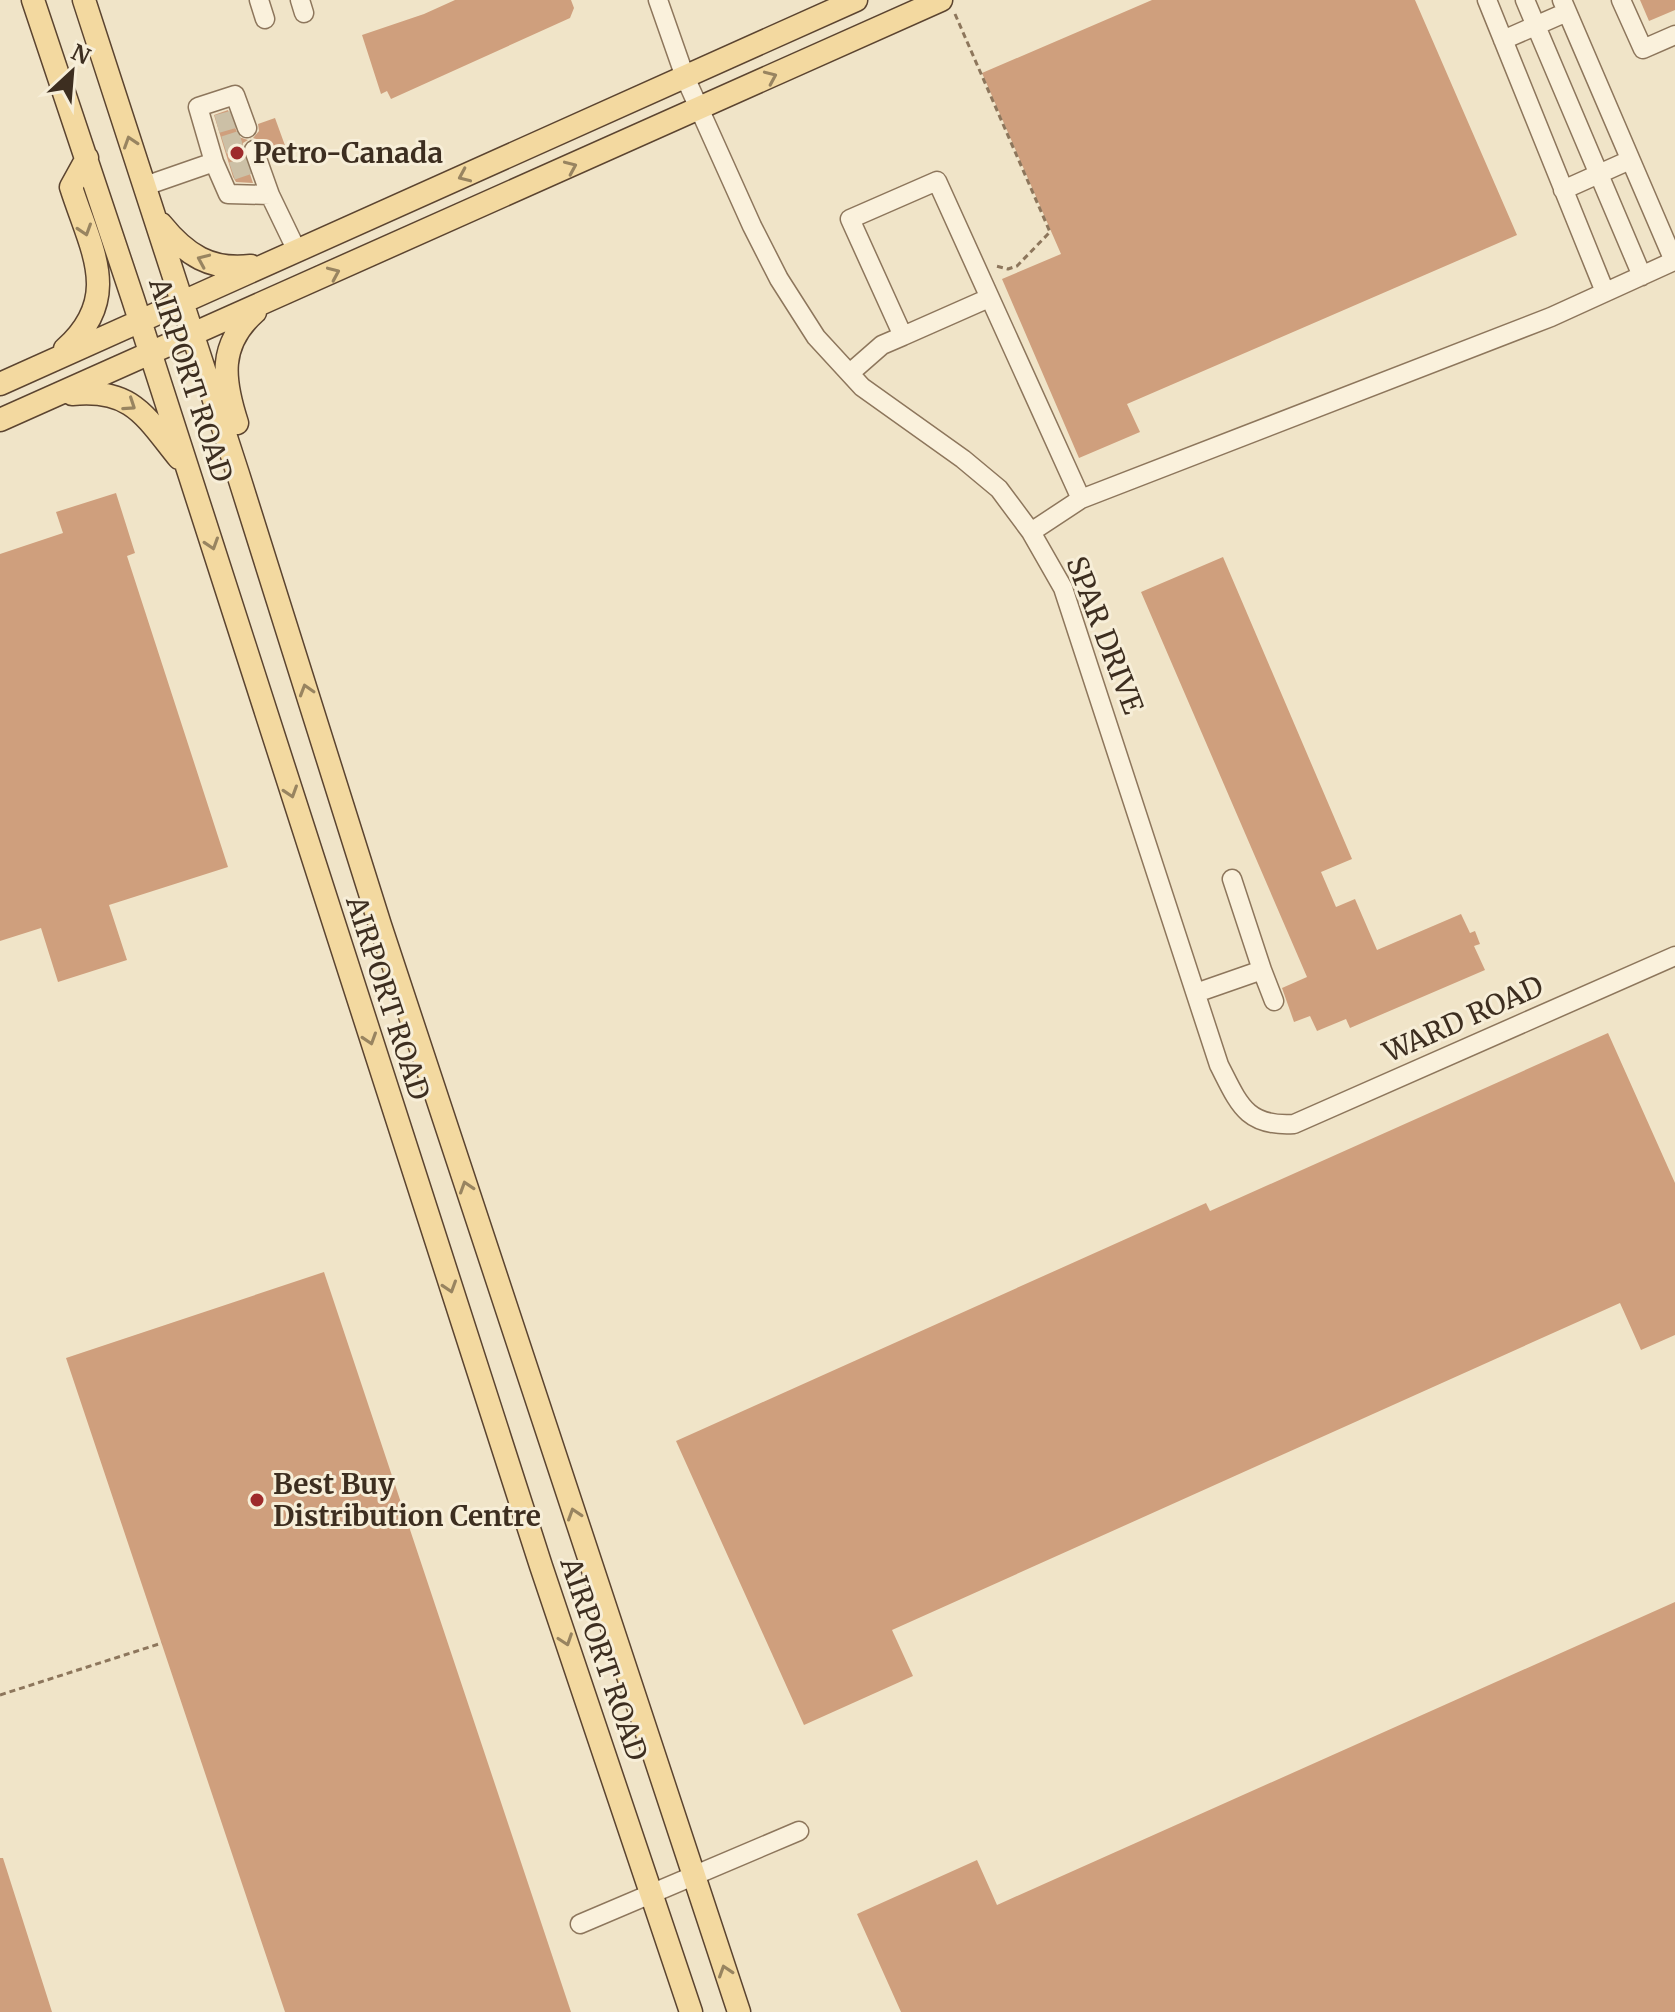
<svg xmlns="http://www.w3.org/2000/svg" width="1675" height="2012" font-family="Merriweather,serif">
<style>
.building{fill:#cf9f7d}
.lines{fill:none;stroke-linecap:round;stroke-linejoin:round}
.minor-tunnel{stroke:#ccc0a6;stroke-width:18;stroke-dasharray:18 9;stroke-linecap:butt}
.minor-casing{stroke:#8d765c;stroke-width:21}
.major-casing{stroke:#5b4430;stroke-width:25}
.path{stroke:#8d765c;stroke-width:3;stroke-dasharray:6 4;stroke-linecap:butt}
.minor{stroke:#faf1dc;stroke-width:18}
.major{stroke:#f3d9a0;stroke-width:22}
.oneway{stroke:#988460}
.poi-dot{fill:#9e2a2b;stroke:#f7eed8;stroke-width:3}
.labels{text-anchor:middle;stroke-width:6;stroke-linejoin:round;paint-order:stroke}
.poi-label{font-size:28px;font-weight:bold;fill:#3d2e20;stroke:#f7eed8;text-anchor:start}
.street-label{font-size:28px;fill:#3d2e20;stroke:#f7eed8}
</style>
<rect width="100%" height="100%" fill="#f0e4c8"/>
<path class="building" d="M455,0H571L574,8L570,18L391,99L387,91L381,94L362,35L424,14Z
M1152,0H1415L1517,235L1127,404L1140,432L1079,458L1002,279L1061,254L982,73Z
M1640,0H1675V10L1649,21Z
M228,110L239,137L248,140L243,143V153L253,183L236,182L233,177L214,115Z
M275,118L287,151L272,157L262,141L253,138L259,131L258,124Z
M116,493L135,553L127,556L228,867L109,905L127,960L58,982L41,928L0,941V554L63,533L56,512Z
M1223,557L1352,859L1321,872L1336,907L1355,899L1377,950L1461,914L1470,933L1475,931L1480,944L1474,946L1485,970L1350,1028L1346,1019L1317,1031L1310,1016L1294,1022L1282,988L1307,977L1141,592Z
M1608,1033L1675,1183V1335L1641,1350L1620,1303L892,1630L913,1676L804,1725L676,1441L1206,1203L1210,1211Z
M324,1272L571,2012H285L66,1358Z
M1675,1602V2012H901L857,1914L977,1860L997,1905Z
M0,1858H3L52,2012H0Z"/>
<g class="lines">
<path class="minor-tunnel" d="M217,124L235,119
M224,145L250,137
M232,171L250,165"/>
<g class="minor-casing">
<path id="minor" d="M259,0L265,19
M300,0L304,13
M658,0L685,77L752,226L779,279L816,337L862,387L963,459L999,489L1031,532L1063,588L1219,1065C1239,1104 1246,1127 1294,1124L1675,956
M1487,0L1605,292
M1525,0L1642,276
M1621,0L1643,49L1675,35
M1503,40L1567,12
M254,150L270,195
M214,162L198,107L235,95L247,128
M145,186L214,162L228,194L270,195L297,251
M1563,190L1630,160
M989,298L903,336L850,219L937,181L1081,499
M850,373L882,345L903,336
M1031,532L1081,499L1551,317L1674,261L1562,0
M1232,879L1262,970
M1196,993L1262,970L1274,1001
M580,1924L799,1831"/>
</g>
<g class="major-casing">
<path id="major" d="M33,0L133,299L541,1566L691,2012
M84,0L238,474L380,925L739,2012
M161,224C186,255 211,271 251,266
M65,349C123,297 91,250 71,187L87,158
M0,384L856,0
M72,394C132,388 145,416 179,458
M0,420L941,0
M237,423C223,380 218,345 255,312"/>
</g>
<path class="path" d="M955,14L1050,232L1017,266L1008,269L996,266
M0,1695L162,1643"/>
<use href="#minor" class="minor"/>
<use href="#major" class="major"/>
</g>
<defs><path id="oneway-chevron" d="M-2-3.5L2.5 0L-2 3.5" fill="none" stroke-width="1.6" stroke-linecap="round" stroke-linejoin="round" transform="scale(2)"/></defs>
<g class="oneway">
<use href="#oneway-chevron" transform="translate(771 77) rotate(-24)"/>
<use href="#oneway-chevron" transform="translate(130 142) rotate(-108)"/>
<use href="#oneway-chevron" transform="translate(571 167) rotate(-24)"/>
<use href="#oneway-chevron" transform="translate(464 176) rotate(156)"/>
<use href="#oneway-chevron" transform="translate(85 230) rotate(72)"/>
<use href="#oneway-chevron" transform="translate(203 260) rotate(-156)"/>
<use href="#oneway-chevron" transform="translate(334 273) rotate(-24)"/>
<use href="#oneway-chevron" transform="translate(130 405) rotate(34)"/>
<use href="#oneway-chevron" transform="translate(212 544) rotate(72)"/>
<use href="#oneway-chevron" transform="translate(306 690) rotate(-107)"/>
<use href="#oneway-chevron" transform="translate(291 792) rotate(72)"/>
<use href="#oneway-chevron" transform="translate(370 1039) rotate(72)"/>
<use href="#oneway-chevron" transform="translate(466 1187) rotate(-108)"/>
<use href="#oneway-chevron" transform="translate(450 1287) rotate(72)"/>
<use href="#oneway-chevron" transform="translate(574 1514) rotate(-108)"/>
<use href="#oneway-chevron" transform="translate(566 1640) rotate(71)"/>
<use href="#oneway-chevron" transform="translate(725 1971) rotate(-108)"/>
</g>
<g class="poi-dot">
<circle cx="237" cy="153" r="8"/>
<circle cx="257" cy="1500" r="8"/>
</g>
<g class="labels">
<g class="poi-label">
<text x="253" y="163">Petro-Canada</text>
<text x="273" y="1494">Best Buy<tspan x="273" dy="32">Distribution Centre</tspan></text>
</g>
<g class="street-label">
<text transform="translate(191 380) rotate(72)" y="10">AIRPORT ROAD</text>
<text transform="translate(1105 635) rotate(69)" y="10">SPAR DRIVE</text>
<text transform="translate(388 998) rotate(72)" y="10">AIRPORT ROAD</text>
<text transform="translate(1463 1019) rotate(-24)" y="10">WARD ROAD</text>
<text transform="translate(604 1659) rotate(71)" y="10">AIRPORT ROAD</text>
</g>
</g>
<g transform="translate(72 72) rotate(26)" stroke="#f7eed8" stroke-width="6" paint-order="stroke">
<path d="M0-6L14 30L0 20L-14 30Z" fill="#3d2e20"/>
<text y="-12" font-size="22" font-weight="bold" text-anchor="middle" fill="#3d2e20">N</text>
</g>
</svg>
